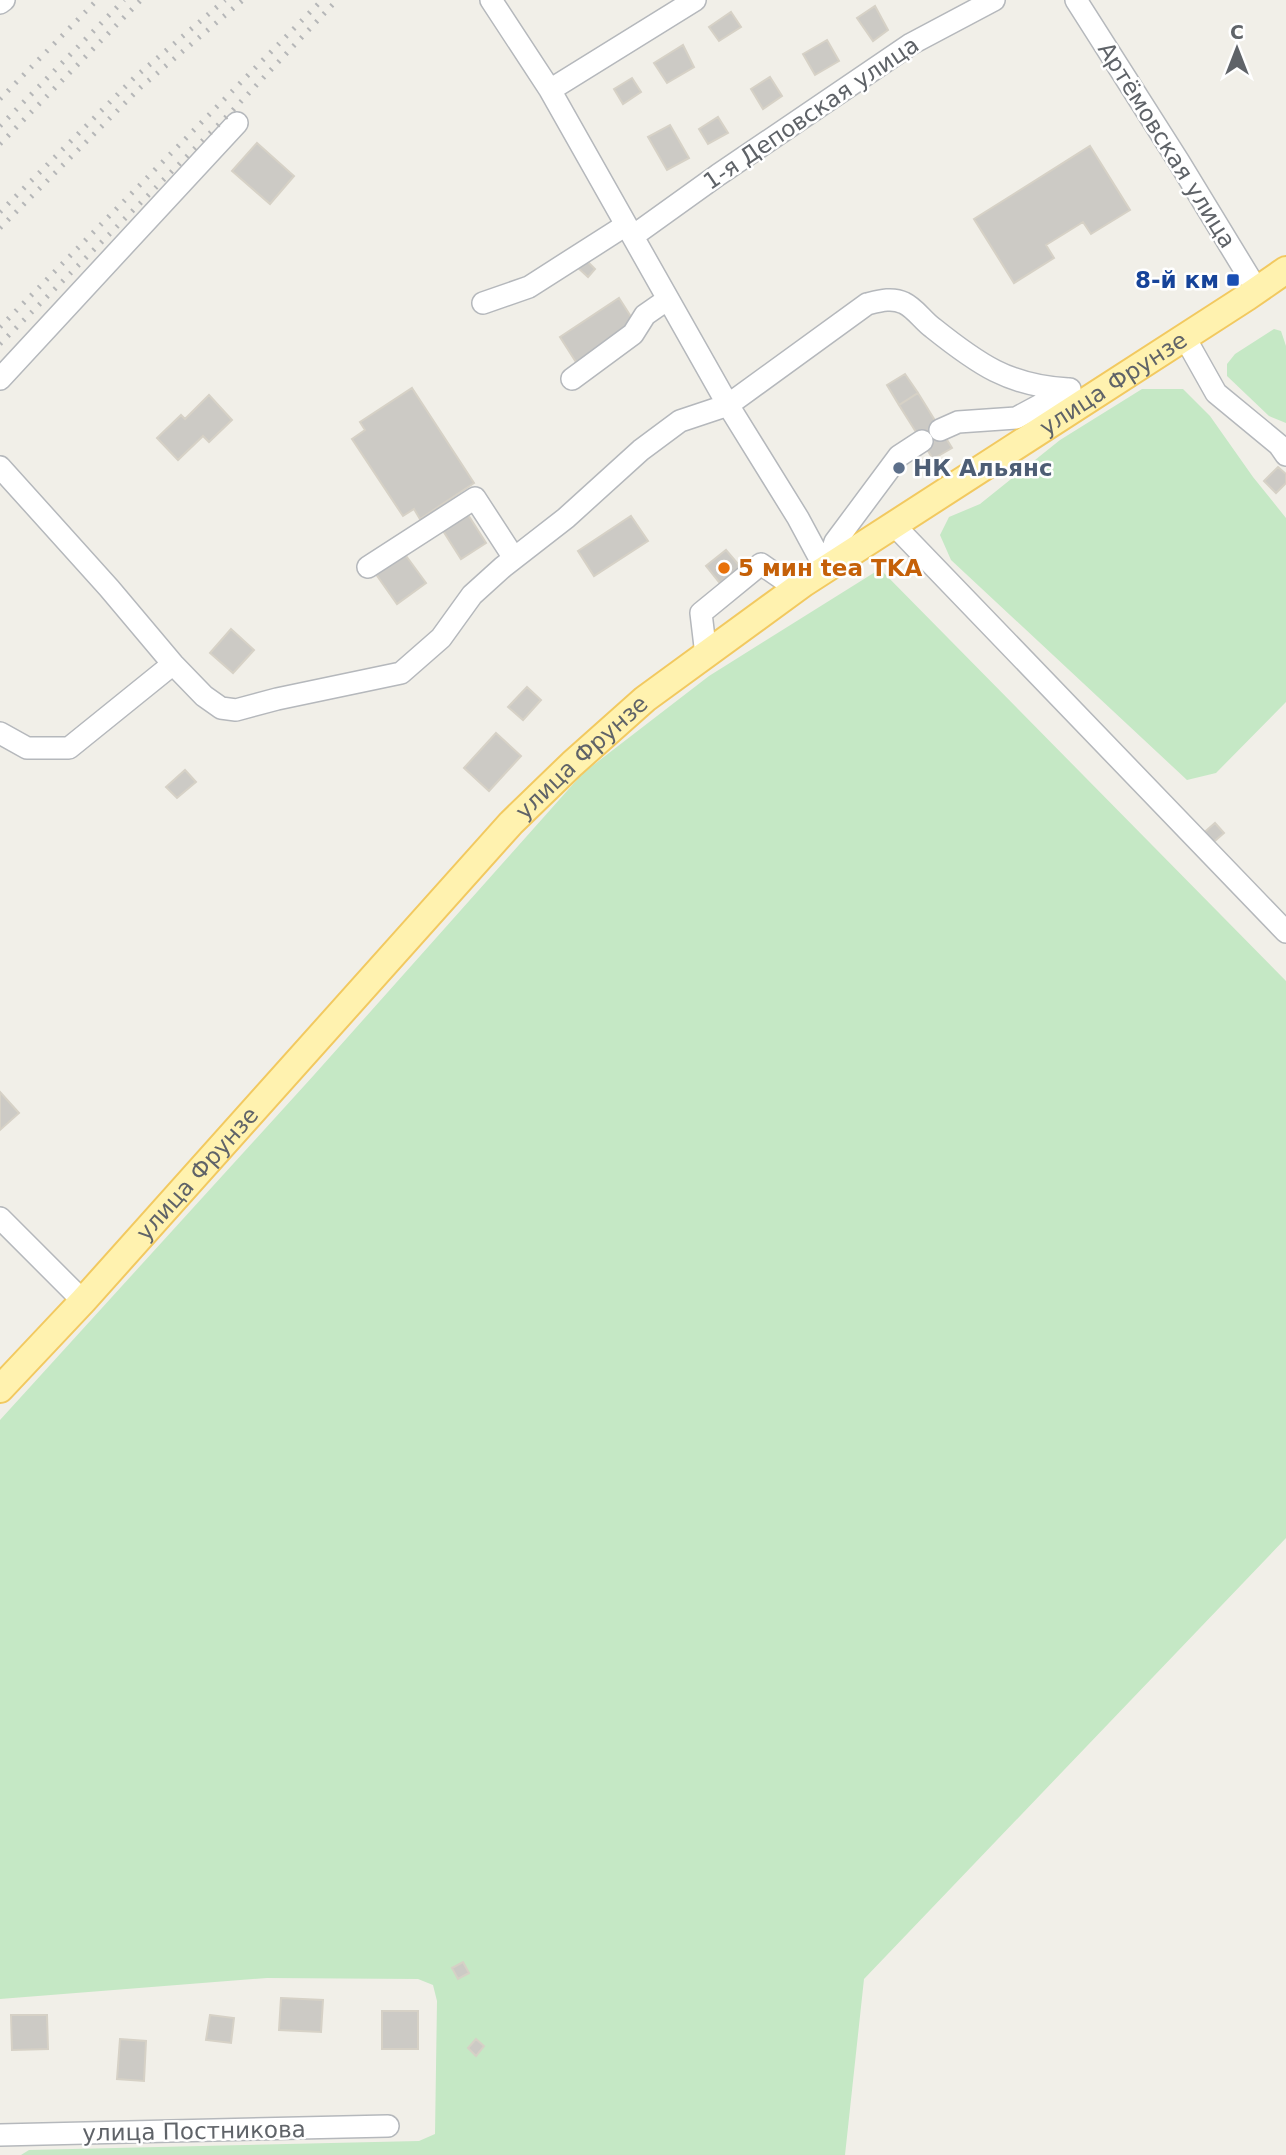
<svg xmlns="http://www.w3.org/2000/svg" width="1286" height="2155" font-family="'DejaVu Sans',sans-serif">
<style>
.green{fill:#c5e8c5}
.building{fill:#cccac5;stroke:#d6d1c6;stroke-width:2}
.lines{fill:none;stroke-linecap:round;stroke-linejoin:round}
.minor-casing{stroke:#b5b8bc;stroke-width:24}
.major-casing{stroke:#f2c960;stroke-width:30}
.minor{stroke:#fff;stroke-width:21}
.major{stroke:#fff2af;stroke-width:26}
.rail{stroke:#b6b7b8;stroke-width:5;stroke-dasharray:2 9;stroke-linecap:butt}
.transit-dot{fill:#1a4fb4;stroke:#fff;stroke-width:2.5}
.service-dot{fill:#5c6f8a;stroke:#fff;stroke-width:2.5}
.food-dot{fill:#e8710a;stroke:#fff;stroke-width:2.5}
.labels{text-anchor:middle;stroke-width:5;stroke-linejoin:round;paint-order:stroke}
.street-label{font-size:23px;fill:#5f6368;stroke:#fff}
.transit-label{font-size:23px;font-weight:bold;fill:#164399;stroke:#fff;text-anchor:end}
.service-label{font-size:23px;font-weight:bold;fill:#4e5e75;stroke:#fff;text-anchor:start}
.food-label{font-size:23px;font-weight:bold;fill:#c56008;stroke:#fff;text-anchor:start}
</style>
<rect width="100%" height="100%" fill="#f1efe8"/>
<path class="green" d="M1274,329L1281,331L1286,346V423L1269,416L1227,376V364L1235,354Z
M1142,389H1183L1210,416L1253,477L1286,518V702L1216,773L1187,780L951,560L940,535L949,517L980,504L1060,440Z
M880,569L1286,981V1538L864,1979L845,2155H21L29,2150L419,2141L435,2134L437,2001L433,1985L418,1979L267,1978L0,1999V1420L314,1075L583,773L709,676Z"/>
<path class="building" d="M875,6L888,30L873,41L857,18Z
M731,12L741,27L719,41L709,27Z
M827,40L839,61L815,75L803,54Z
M683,45L694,67L667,83L654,63Z
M770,77L782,96L763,109L751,89Z
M632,78L641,92L623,104L614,89Z
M718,117L728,133L708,144L699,129Z
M670,125L689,158L667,170L648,137Z
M257,143L294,176L270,204L232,171Z
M1090,146L1130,210L1091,234L1083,222L1046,245L1054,258L1014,283L974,219Z
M584,258L595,269L588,277L577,267Z
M619,298L635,323L576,362L560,337Z
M905,374L918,393L899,405L887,385Z
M412,388L474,483L420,519L414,509L403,516L352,439L365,430L360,422Z
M918,393L952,448L933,459L899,405Z
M209,395L232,420L209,442L203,436L178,460L157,438L181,415L185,419Z
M1278,467L1286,474V483L1276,493L1264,481Z
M465,510L486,543L461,559L440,526Z
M631,516L648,541L594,576L578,551Z
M401,549L426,583L397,604L373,570Z
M726,550L743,570L723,587L706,566Z
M231,629L254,650L233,673L210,653Z
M527,687L541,700L523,720L508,707Z
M496,733L521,756L489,791L464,768Z
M185,770L196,782L177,798L166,787Z
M1215,823L1224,833L1209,846L1200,836Z
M0,1092L19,1113L0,1130Z
M463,1962L469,1973L458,1979L452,1968Z
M281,1998L323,2000L321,2032L279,2030Z
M382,2011H418V2049H382Z
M11,2015H47L48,2049L12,2050Z
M210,2015L234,2018L231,2043L206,2040Z
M120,2039L146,2041L144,2081L117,2079Z
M476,2039L484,2046L476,2056L468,2048Z"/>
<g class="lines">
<g class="minor-casing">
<path id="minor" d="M491,0L550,90L728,405L798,518L826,570
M1076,0L1179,162L1257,290
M0,3L4,0
M550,90L695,0
M633,236L718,175L911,44L994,0
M483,303L529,287L626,225
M1184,336L1216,393L1279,445L1286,455
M0,379L237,123
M572,379L633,334L645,315L668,299
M940,430L958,422L1016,418L1070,389
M0,467L109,588L173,664L204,696L221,708L236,710L277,699L401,673L441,638L472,595L503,567L566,518L641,450L680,421L728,405L867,304C879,301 892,297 904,303C915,308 923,321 933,328C978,364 1009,386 1068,389
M894,525L1286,932
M368,567L475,498L514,558
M826,570L835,542L899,456L922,441
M706,655L701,613L761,564L797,589
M0,733L27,748H69L173,664
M0,1218L83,1301
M0,2135L388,2126"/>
</g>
<g class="major-casing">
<g id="major">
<path id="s1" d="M0,1389L83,1301L511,823L572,764L645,699L804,583L1247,297L1286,270"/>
</g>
</g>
<use href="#minor" class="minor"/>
<use href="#major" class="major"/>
<path class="rail" d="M0,99L97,0
M0,126L124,0
M0,144L141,0
M0,212L134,78L225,0
M0,228L141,87L243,0
M0,327L322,0
M0,344L231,112L337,0"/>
</g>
<rect class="transit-dot" x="1226" y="273" width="14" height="14" rx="3.5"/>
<circle class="service-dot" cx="899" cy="468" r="7"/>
<circle class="food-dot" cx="724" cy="568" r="7"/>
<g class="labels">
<g class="street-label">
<text transform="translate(811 113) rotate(-34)" y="8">1-я Деповская улица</text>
<text transform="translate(1167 145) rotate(58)" y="8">Артёмовская улица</text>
<text dy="8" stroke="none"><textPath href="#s1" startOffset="1510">улица Фрунзе</textPath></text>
<text dy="8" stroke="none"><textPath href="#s1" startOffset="859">улица Фрунзе</textPath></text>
<text dy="8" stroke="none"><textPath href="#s1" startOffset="292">улица Фрунзе</textPath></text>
<text transform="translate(194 2131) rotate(-1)" y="8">улица Постникова</text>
</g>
<g class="transit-label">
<text x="1219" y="288">8-й км</text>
</g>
<g class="service-label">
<text x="913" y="476">НК Альянс</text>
</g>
<g class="food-label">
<text x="738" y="576">5 мин tea TKA</text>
</g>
</g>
<g transform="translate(1237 49)" stroke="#ffffff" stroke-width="5" paint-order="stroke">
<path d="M0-5L12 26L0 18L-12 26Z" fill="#5f6368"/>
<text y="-10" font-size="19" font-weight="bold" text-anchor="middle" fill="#5f6368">С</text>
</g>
</svg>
